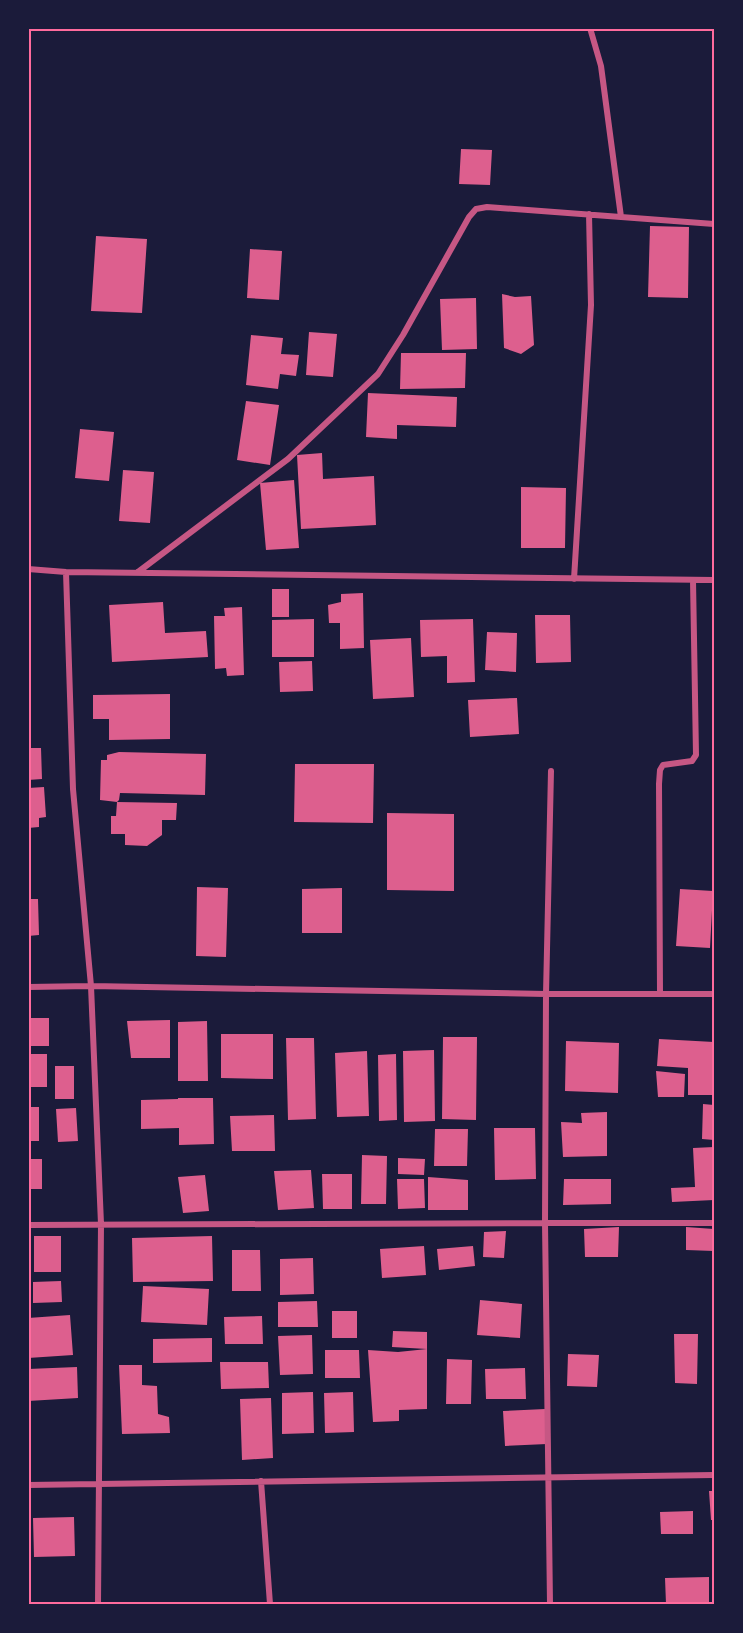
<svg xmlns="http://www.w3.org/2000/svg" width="743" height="1633" font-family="Helvetica,sans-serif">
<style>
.building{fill:#dd5f8e}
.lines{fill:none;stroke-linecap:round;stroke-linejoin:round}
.minor{stroke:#c65784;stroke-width:6}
.neatline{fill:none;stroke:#ff6b9d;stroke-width:2}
</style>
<rect width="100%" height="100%" fill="#1b1b3a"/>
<path class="building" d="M461,149L492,150L490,185L459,184Z
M650,226L689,227L688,298L648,297Z
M96,236L147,239L142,313L91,311Z
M250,249L282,251L279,300L247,298Z
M502,294L515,297L531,296L534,345L521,354L504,348Z
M476,298L477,349L442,350L440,299Z
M309,332L337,334L333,377L306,375Z
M251,335L283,338L281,354L299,355L296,376L280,374L278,389L246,385Z
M401,353H466L465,388L400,389Z
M368,393L457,397L456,427L397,425V439L366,437Z
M246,401L279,405L270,465L237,460Z
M80,429L114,432L109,481L75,478Z
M322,453L323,479L374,476L376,525L301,529L297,455Z
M123,470L154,472L150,523L119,521Z
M294,480L299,548L266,550L260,483Z
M521,487L566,488L565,548H521Z
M272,589H289V617H272Z
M363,593L364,648L340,649V623H329L328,605L341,602V594Z
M163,602L165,633L206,631L208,657L112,662L109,605Z
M242,607L244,675L227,676L226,668L215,669L214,616H225L224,608Z
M535,615H570L571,662L536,663Z
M314,619V657H272V620Z
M473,619L475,682L447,683V656L421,657L420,620Z
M487,632L517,633L516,672L485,670Z
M411,638L414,697L373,699L370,640Z
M312,661L313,691L280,692L279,662Z
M170,694V739L109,740V719H93V695Z
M517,698L519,734L470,737L468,700Z
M28,748H41L42,779L28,780Z
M119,752L206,754L205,795L120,793L119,800L117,802L100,800L101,760H107V755Z
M295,764H374L373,823L294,822Z
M44,787L46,817L39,818V827L28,828V788Z
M117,802L177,803L176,820H162V835L147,846L125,845V834H111V816H116Z
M387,813L454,814V891L387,890Z
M197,887L228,888L226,957L196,956Z
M342,888V933H302V889Z
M680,889L713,891L710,948L676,946Z
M28,899H38L39,935L28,936Z
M28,1018H49V1046H28Z
M170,1020V1058H131L127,1021Z
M207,1021L208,1081H178V1022Z
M221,1034H273V1079L221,1078Z
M443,1037H477L476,1120L442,1119Z
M286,1038H314L316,1119L288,1120Z
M659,1039L714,1042V1095H688V1068L657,1066Z
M566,1041L619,1043L618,1093L565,1091Z
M434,1050L435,1121L404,1122L403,1051Z
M367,1051L369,1116L337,1117L335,1053Z
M28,1054H47V1087H28Z
M396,1054L397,1120L379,1121L378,1055Z
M55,1066H74V1099H55Z
M656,1071L685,1074L684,1097H658Z
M178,1098H213L214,1144L179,1145V1128L141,1129V1100L178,1099Z
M703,1104L714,1105V1140L702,1139Z
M28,1107H39V1141H28Z
M76,1108L78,1141L58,1142L56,1109Z
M607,1112V1156L563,1157L561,1122L582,1123L581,1113Z
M274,1115L275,1151H232L230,1116Z
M494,1128H535L536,1179L495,1180Z
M435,1129H468L467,1166H434Z
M714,1147V1200L672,1202L671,1188L695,1187L693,1148Z
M362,1155L387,1156L386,1204H361Z
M398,1158L425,1159L424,1175L398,1174Z
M28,1159H42V1189H28Z
M311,1170L314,1208L278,1210L274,1171Z
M322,1174H352V1209H323Z
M205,1175L209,1211L183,1213L178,1177Z
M428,1177L468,1180V1210H428Z
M397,1179H424L425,1208L398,1209Z
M564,1179H611V1204L563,1205Z
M619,1227L618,1257H585L584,1229Z
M686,1227L714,1229V1251L686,1250Z
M506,1231L504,1258L483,1257L484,1232Z
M34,1236H61V1272H34Z
M212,1236L213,1281L133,1282L132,1238Z
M424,1246L426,1275L382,1278L380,1249Z
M473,1246L475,1266L439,1270L437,1249Z
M232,1250H260L261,1291H232Z
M313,1258L314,1294L280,1295V1259Z
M61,1281L62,1302L33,1303V1282Z
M143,1286L209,1289L207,1325L141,1322Z
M480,1300L522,1304L520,1338L477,1335Z
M317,1301L318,1327H278V1302Z
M332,1311H357V1338H332Z
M70,1315L73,1355L28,1358V1318Z
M262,1316L263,1344H225L224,1317Z
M393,1331L427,1332V1349L392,1347Z
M674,1334H698L697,1384L675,1383Z
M312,1335L313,1374L280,1375L278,1336Z
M212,1338V1362L153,1363V1339Z
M427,1349V1409L399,1410V1421L373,1422L368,1350L398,1352Z
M325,1350H359L360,1378H325Z
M568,1354L599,1355L597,1387L567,1386Z
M447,1359L472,1360L471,1404H446Z
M220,1362H268L269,1388L221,1389Z
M119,1365H142V1385L157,1386L158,1414L169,1417L170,1433L122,1434Z
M77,1367L78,1398L28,1401V1369Z
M525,1368L526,1399H486L485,1369Z
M313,1392L314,1433L282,1434V1393Z
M353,1392L354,1432L325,1433L324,1393Z
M271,1398L273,1458L242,1460L240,1399Z
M545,1409L547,1444L505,1446L503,1411Z
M709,1491H714V1520H711Z
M693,1511V1534H661L660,1512Z
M74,1517L75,1556L34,1557L33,1518Z
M709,1577V1604H666L665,1578Z"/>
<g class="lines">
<path class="minor" d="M590,28L601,66L621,217
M28,569L66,572L714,580
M66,572L73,789L91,986L101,1224L98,1604
M138,572L288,459L378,374L403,335L469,217L476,209L487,207L714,224
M574,579L591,305L589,214
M28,987L91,986L546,994H714
M660,994L659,784L660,770L663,765L692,761L696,755L693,580
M28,1225L545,1223H714
M261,1481L270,1604
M28,1485L714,1475
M550,1604L545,1223L546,994L551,771"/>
</g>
<rect width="743" height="1633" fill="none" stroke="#1b1b3a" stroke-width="60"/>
<rect x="30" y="30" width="683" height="1573" class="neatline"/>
</svg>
